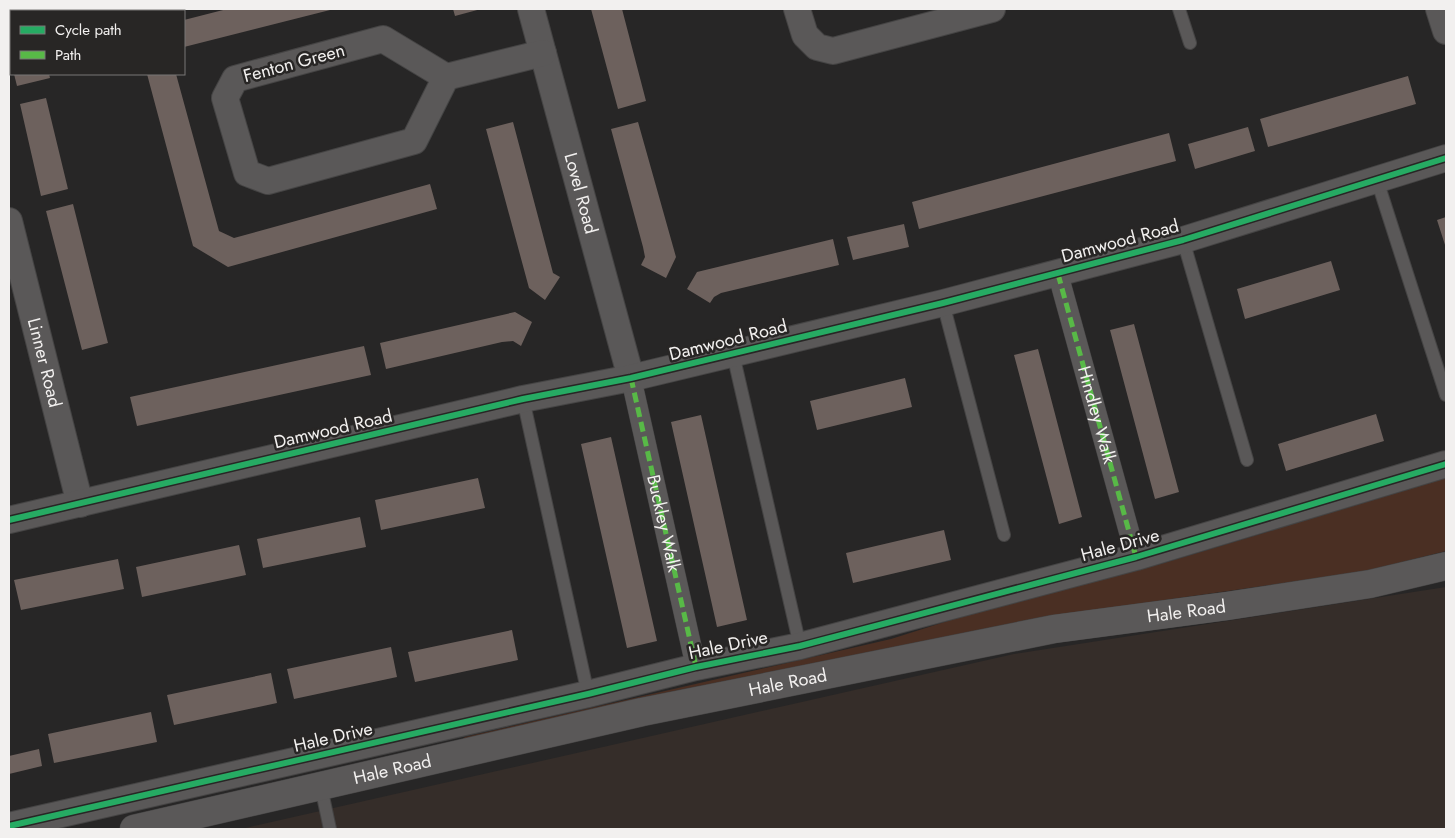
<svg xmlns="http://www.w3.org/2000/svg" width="1455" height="838" font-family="Jost,sans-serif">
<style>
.built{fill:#352d29}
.green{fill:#4a2f23}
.building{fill:#6d615d}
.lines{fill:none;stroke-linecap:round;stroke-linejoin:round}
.service-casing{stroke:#454444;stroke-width:14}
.pedestrian-casing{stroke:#454444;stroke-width:21}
.minor-casing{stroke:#454444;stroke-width:28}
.tertiary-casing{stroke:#454444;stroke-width:29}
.service{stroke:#5a5858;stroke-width:12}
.pedestrian{stroke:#5a5858;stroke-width:20}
.minor{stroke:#5a5858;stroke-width:26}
.tertiary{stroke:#5a5858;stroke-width:28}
.quiet{stroke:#58b947;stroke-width:5;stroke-dasharray:10 5;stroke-linecap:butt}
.cycleway-casing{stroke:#282625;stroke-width:9}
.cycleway{stroke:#26ab63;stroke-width:6}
.labels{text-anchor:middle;stroke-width:5;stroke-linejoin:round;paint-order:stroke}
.street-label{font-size:18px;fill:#f2f0ef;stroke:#282625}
</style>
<rect width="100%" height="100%" fill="#272626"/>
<path class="built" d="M1446,587V829H241L1014,654Z"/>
<path class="green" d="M1446,478V551L1362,572L1101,609L455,746L465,737L891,639L973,613L1164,563Z"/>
<path class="building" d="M227,9H334L184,47V20Z
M453,9H481L455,16Z
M591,9H622L646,101L618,109Z
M11,15V61L9,54V16Z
M14,74H49L50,78L17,86Z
M147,74H176L219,231L234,238L430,184L437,209L228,267L193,246Z
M1408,76L1416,104L1268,147L1260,119Z
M46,98L68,189L41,196L20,104Z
M513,122L553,273L560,277L545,300L529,288L486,129Z
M638,122L676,257L666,278L641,265L645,257L643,247L611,129Z
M1248,127L1255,151L1195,169L1188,144Z
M1169,133L1176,161L919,229L912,202Z
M73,204L108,343L82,350L46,211Z
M1446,217V248L1437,220Z
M904,224L909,247L853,260L847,237Z
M833,239L839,265L721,293L714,297L710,303L687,289L697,272Z
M1331,261L1340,290L1245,319L1237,289Z
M515,312L532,322L521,346L513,341L502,342L386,369L380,343Z
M1134,324L1179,492L1155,499L1110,330Z
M364,346L371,375L137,426L130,397Z
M1038,349L1082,517L1059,524L1014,355Z
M905,378L912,407L817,430L810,401Z
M1376,414L1384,441L1286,471L1278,444Z
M701,415L747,620L717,627L671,422Z
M611,437L657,641L627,648L581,444Z
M478,478L485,508L381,530L375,500Z
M360,517L366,547L263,568L257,539Z
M944,530L951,560L853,583L846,553Z
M239,545L246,575L142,597L136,567Z
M118,559L124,589L21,610L14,580Z
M512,630L518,660L415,682L408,652Z
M391,647L397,677L294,699L287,669Z
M271,673L277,703L174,725L167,695Z
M151,712L157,742L54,763L48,734Z
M39,749L42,766L9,774V756Z"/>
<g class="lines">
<g class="service-casing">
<path id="service" d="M1179,9L1190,43
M1377,180L1446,395
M1183,240L1247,460
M943,303L1004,535
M733,354L800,646
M523,399L588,694
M321,787L330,829"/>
</g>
<g class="pedestrian-casing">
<g id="pedestrian">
<path id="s1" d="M1058,274L1136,557"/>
<path d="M631,378L696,667"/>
</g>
</g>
<g class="minor-casing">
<g id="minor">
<path id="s2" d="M531,9L631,378"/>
<path d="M797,9L805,35L817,47L833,51L992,9"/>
<path d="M1439,9L1446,31"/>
<path d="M446,77L383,39L235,79L225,98L247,173L268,181L414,141L446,77L543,53"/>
<path id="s3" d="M9,221L80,504"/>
<path d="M9,520L523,399L631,378L943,303L1183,240L1446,158"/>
<path d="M9,826L588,694L696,667L800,646L1136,557L1446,464"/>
</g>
</g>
<g class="tertiary-casing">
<g id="tertiary">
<path id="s4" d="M134,829L642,712L1054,629L1227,606L1370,584L1446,566"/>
</g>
</g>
<use href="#service" class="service"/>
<use href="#pedestrian" class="pedestrian"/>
<use href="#minor" class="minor"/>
<use href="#tertiary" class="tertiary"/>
<g class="quiet">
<path d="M1058,274L1136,557"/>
<path id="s5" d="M631,378L696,667"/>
</g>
<g class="cycleway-casing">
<path id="cycleway" d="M9,520L523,399L631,378L943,303L1183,240L1446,158
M9,826L588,694L696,667L800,646L1136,557L1446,464"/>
</g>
<use href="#cycleway" class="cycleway"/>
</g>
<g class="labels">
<g class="street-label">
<text transform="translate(294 63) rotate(-15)" y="6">Fenton Green</text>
<text dy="6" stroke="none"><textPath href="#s2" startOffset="191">Lovel Road</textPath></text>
<text transform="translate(1120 241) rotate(-15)" y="6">Damwood Road</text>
<text transform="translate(728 340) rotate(-14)" y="6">Damwood Road</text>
<text dy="6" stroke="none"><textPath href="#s3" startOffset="146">Linner Road</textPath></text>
<text dy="6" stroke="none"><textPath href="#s1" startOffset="146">Hindley Walk</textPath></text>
<text transform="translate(333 429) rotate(-13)" y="6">Damwood Road</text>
<text dy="6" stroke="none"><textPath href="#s5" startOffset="149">Buckley Walk</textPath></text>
<text transform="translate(1120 545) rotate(-15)" y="6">Hale Drive</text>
<text dy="6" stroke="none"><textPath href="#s4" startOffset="1075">Hale Road</textPath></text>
<text transform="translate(728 645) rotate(-12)" y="6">Hale Drive</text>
<text dy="6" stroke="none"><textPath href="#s4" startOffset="670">Hale Road</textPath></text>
<text transform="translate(333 737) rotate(-13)" y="6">Hale Drive</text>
<text dy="6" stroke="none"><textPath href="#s4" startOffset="265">Hale Road</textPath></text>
</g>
</g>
<rect width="1455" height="838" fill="none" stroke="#f2f0ef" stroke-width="20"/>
<rect x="10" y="10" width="175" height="65" fill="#282625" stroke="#797776"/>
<rect x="20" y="26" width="25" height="8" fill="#26ab63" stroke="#797776"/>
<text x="55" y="35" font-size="15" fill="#f2f0ef">Cycle path</text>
<rect x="20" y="51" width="25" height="8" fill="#58b947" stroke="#797776"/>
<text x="55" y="60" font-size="15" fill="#f2f0ef">Path</text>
</svg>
